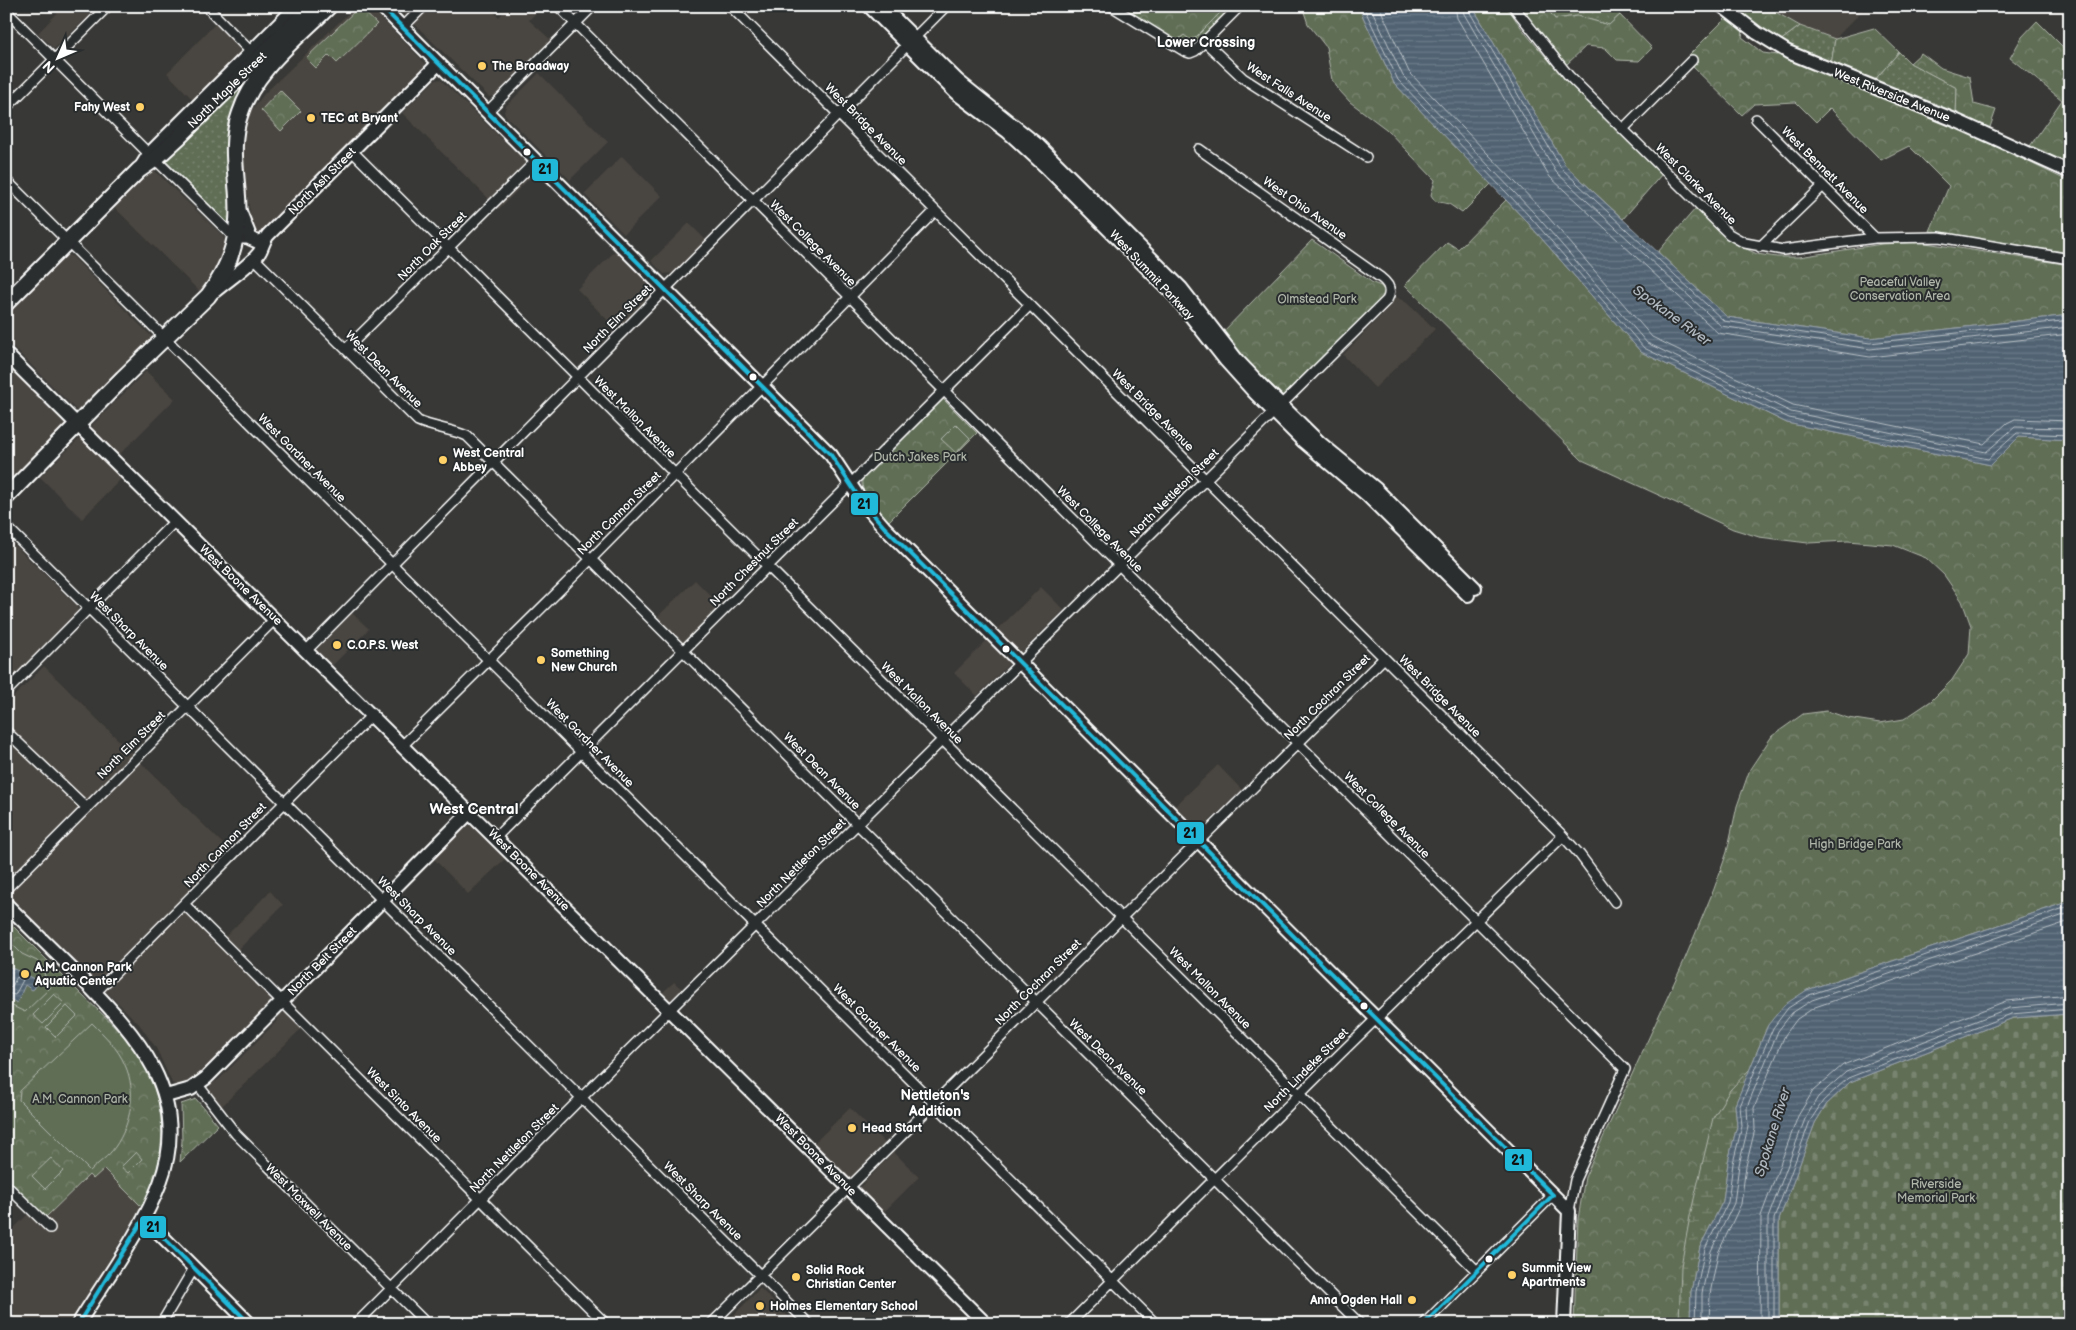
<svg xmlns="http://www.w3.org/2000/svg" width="2076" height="1330" font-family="'Balsamiq Sans',sans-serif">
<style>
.built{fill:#494540}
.grass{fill:url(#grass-dots);stroke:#b0b6aa}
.forest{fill:url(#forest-crowns);stroke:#b0b6aa}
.wetland{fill:url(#wetland-marsh);stroke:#b0b6aa}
.cemetery{fill:url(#cemetery-stones);stroke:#b0b6aa}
.garden{fill:#616e56;stroke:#b0b6aa}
.water{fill:url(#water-rules);stroke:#97a1ab}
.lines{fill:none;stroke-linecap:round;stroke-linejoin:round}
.shore{stroke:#b9c1c7;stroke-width:1}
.street-casing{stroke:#fff;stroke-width:12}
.secondary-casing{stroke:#fff;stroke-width:16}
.primary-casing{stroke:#fff;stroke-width:19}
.street{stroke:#2a2d2e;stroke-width:9}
.secondary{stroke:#2a2d2e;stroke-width:12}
.primary{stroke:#2a2d2e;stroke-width:15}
.bus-1-casing{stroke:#2a2d2e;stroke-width:8}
.bus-1{stroke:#20b9da;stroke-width:4}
.poi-dot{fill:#ffd166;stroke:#2a2d2e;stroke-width:2}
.bus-dot{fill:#fff;stroke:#2a2d2e;stroke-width:2}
.labels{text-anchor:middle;stroke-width:4;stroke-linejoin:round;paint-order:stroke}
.poi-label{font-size:12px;font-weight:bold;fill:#fff;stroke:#2a2d2e;text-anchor:start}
.street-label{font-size:12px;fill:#fff;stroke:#2a2d2e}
.park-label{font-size:12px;fill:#b0b6aa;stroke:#2a2d2e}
.neighbourhood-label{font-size:14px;font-weight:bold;fill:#fff;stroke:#2a2d2e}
.water-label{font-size:14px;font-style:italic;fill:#b1b9c0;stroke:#2a2d2e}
.quarter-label{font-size:15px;font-weight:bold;fill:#fff;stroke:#2a2d2e}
.line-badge{stroke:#2a2d2e;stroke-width:2}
.pale-badge-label{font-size:14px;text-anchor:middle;font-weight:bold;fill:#111}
</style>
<defs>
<pattern id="grass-dots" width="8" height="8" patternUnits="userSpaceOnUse" patternTransform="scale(1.25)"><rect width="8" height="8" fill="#616e56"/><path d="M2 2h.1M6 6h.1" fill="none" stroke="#79846f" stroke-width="1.8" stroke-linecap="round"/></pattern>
<pattern id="forest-crowns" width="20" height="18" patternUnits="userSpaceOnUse" patternTransform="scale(1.25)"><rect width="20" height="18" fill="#616e56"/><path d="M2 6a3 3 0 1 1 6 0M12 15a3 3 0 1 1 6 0" fill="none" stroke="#79846f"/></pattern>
<pattern id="wetland-marsh" width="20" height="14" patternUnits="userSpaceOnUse" patternTransform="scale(1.25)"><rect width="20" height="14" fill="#616e56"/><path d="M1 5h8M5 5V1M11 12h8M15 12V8" fill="none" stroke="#79846f"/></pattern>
<pattern id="cemetery-stones" width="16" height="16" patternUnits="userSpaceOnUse" patternTransform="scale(1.25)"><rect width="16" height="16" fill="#616e56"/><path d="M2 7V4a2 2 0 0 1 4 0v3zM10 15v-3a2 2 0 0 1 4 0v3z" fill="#79846f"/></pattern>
<pattern id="water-rules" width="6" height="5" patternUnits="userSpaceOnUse" patternTransform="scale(1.25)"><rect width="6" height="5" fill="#516373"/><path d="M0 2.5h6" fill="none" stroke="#6b7a88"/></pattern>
</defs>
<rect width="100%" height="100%" fill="#383836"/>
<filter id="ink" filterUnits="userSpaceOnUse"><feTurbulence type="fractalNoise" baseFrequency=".02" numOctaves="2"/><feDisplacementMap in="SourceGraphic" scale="10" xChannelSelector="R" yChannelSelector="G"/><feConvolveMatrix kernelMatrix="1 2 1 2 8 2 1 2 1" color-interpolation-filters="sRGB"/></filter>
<g filter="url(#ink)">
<path class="built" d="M64,6H99L54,49L38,33Z
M356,6H369L422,60L425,63V67L257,237L254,236L240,155V146L245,123L249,113L264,94Z
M396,6H488L499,17L509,6H543L529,20L551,40L495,96L489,97Z
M1765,6H1867L1835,39L1800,26Z
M215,24L241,51L242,54L196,103L167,73Z
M539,73L608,142L570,180L506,116L504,112L506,106Z
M440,79L536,172L499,209L402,113L435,80Z
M622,156L662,196L624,234L584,194Z
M153,169L223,236L226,242V257L201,293L114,207Z
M689,223L706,240L674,273L664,274L651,261Z
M615,251L655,291L617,330L577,289Z
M69,255L72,256L154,339L80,414L6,340V315L65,256Z
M1395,296L1407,303L1435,329L1375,388L1343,355L1391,305Z
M6,365L67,426L6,488Z
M146,371L175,399L119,455L93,429L92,425Z
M80,438L122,478L82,519L40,477Z
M6,537L77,606L78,611L6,685Z
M695,580L723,608L684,644L657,617Z
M1041,587L1064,610L1021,653L997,630Z
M352,613L369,629L332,666L316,650Z
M987,640L1010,663L977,696L954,673Z
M44,666L230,851L178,906L270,997L271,1001L270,1005L204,1069V1074L197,1080L178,1087L172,1083L156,1048L139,1024L6,893V704Z
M1218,765L1242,790L1199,831L1175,806Z
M470,825L505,859L468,894L434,859L466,827Z
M270,891L283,905L238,950L225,937Z
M674,982L683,990L670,1000L662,993Z
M283,1013H287L302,1028L221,1107L210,1093V1085L218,1080L277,1021L279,1014Z
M850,1108L886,1144L850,1179L847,1178L813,1144Z
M894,1152L919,1177L883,1213L860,1191V1187Z
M104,1169L142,1207L70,1324H6V1236L28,1214L38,1225L89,1175Z
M760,1288L796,1324H725Z"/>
<path class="grass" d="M1203,6H1234L1189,50L1175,42L1196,26Z
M1545,6H1614L1620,15L1609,25L1577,16L1555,19Z
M1800,26L1835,39L1831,65L1780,41Z
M1899,52L1910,63L1957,88L1956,117L1872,83Z
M240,87L244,89L234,207L230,225L165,160Z"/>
<path class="forest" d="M1116,6H1227L1192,41L1184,35L1175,42Z
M1302,6H1358L1394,83L1491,184L1462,213L1449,204L1435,201L1431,195L1435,180L1386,129L1350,102L1339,90L1332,80L1326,47L1308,24Z
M1472,6H1507C1520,29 1538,48 1555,67C1589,104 1626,139 1662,174L1623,219L1565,165Z
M1520,6H1545L1555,19L1577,16L1609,25L1620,15L1652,48L1639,61L1617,60L1605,48L1586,46L1566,65L1536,29Z
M1731,6H1765L1800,26L1780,41Z
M359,7L377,24L337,63L329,55L316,68L306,58Z
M1726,18L1743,31L1742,37L1763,53L1778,55L1952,125L2070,182V253L1930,231L1949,186L1909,146L1881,160L1830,108L1816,122L1796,102L1754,104L1742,115L1685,59Z
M2037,21L2070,54V71L2061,79L2070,88V168L2028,149L2062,100L2010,58L2022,37Z
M1874,28L1899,52L1872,83L1831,65L1835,39Z
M1921,53L1941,68L1970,77L1974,104L1996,110L1989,130L1956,117L1957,88L1910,63Z
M280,90L301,111L281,131L261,110Z
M1506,200L1528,223L1641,352L1787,423L1991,465L2019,437L2070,440V901L1807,990L1768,1025L1735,1105L1691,1292L1690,1324H1574L1578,1219L1585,1177L1684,961L1714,889L1727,852L1737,806L1750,769L1772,736L1803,714L1827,711L1848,718L1880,723L1904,719L1931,701L1952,680L1969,654L1971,626L1962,601L1944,575L1926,558L1893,545L1848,541L1808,543L1759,537L1733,529L1582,460L1405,285L1447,242L1458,249Z
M1696,208L1734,243L1757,254L1777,257H1799L1882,244L1919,242L2070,265V315L1870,338L1727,317L1658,252Z
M1312,240L1373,283L1381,286L1385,292L1383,299L1293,385L1284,396L1279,397L1221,334Z
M943,399L977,433L889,521C880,512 860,495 862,480Z
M6,919C32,945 58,971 84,997C99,1011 115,1025 127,1040C168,1089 172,1152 142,1207L104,1169L93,1179L89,1175L45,1218L6,1179Z
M196,1099L218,1125L180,1162L182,1141L181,1104Z"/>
<path class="wetland" d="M1751,1068L1735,1105L1737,1126L1728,1162L1723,1201L1700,1247L1691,1292L1690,1324H1679L1681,1266L1690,1216L1713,1118L1730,1090Z"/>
<path class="cemetery" d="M2070,1014V1324H1779V1220L1815,1123L1826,1105L1850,1082L2013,1018Z"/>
<path class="garden" d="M956,424L970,438L956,453L941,439Z
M6,938L22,954L37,961L43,967L46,982L51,987L25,1012L6,1003Z
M54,994L64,1003L43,1024L33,1015Z
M67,1006L77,1016L56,1037L46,1027Z
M92,1023C104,1035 118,1048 125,1065C137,1091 131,1124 115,1147C109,1156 98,1163 90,1171L19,1100L20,1091Z
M136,1152L142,1159L128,1173L121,1167Z
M51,1158L63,1171L45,1189L32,1176Z"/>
<path class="water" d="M1358,6H1472L1565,165L1727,317L1870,338L2070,315V440L2019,437L1991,465L1787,423L1641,352L1528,223L1394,83Z
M2070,901V1014L2013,1018L1850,1082L1826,1105L1815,1123L1779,1220V1324H1690L1691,1292L1700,1247L1723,1201L1728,1162L1737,1126L1735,1105L1768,1025L1784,1005L1807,990Z
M6,953L10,967L38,981L34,989L32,990L25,985L17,1003L6,997V987L10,978L6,976Z"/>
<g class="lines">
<path class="shore" d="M1363,6L1398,80L1532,219L1644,348L1789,418L1988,459L2017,433L2070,435
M1370,6L1403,76L1536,215L1647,343L1791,412L1986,452L2015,427L2070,428
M1379,6L1409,72L1542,210L1652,337L1793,405L1984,444L2007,423L2015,419L2070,421
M1455,6L1457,18L1550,177L1718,333L1870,357L2070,334
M1462,6L1464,14L1556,172L1721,326L1870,349L2070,327
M1469,6V11L1561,168L1724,321L1870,343L2070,320
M6,988L12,986L17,977L23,980L15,995L6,993
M1695,1324L1696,1292L1705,1249L1728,1202L1733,1163L1742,1126L1740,1106L1773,1028L1788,1008L1809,995L2070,906
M1702,1324V1293L1711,1251L1734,1203L1739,1165L1748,1127L1747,1107L1778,1031L1792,1013L1812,1000L2070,913
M1709,1324L1710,1294L1718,1253L1741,1204L1746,1166L1755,1129L1754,1108L1785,1035L1797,1019L1815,1007L2070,921
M1760,1324L1761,1216L1798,1116L1813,1091L1843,1065L2006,1001L2070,995
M1768,1324V1218L1805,1119L1818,1097L1846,1072L2009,1008L2070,1003
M1774,1324V1219L1810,1121L1823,1101L1848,1078L2011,1014L2070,1009"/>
<g class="street-casing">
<path id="street" d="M206,6L252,53
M558,6L1625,1069L1575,1180L1569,1211
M730,6L1563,836L1580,855L1615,902
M1111,6L1184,51L1190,53L1195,51L1240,6
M1513,6L1569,76L1729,234L1745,243L1783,250L1875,238L1939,237L2070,259
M6,11L149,154
M402,28L424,6
M1204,41L1243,78L1366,157
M6,108L108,6
M487,112L593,6
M1756,119L1875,238
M1623,129L1692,60
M352,151L675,474L1477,1271
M155,159L236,239H251
M6,180L1156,1324
M1760,247L1823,186
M254,258L418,421C434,428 451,429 467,436L1360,1324
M346,349L536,161
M6,526L809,1324
M307,650L946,6
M6,692L175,521
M6,731L87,808
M403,745L591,559L935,211
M496,837L1030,305
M6,889L275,619
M185,905L606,1324
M95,993L372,715
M198,1085L236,1134L427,1324
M6,1185L50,1228
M161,1324L194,1268
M356,1324L625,1054L1387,300C1392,291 1389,284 1381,278L1199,149
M711,1324L1384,658
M1069,1324L1338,1056L1563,836
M1424,1324L1553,1195"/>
</g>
<g class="secondary-casing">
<path id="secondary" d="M381,6L831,455L860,499L884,527L1569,1211L1564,1324
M869,6L956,93L1008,132L1045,166L1175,296L1226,361L1253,391L1304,442L1368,496L1468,595
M882,6L958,81L1039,146L1181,288L1237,360L1261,385L1320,443L1376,489L1475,588
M1722,6L1757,33L1788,52L1957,121L2070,172
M141,167L149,154L297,6
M239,209L251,239L258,242L264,240
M215,291C229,279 247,268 259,253C263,247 263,241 268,235L438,64
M6,354L986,1324
M6,904C30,928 55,952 79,976C137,1035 193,1095 160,1183C142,1231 105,1280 78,1324
M166,1096L191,1089L206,1078L470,812
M144,1218L250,1324"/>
</g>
<g class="primary-casing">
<path id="primary" d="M6,303L139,170L155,159L179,137L312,6
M6,497L123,378L208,296C233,264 241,230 237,190C235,164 231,139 240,114C254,70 297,38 329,6"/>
</g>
<use href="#street" class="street"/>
<use href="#secondary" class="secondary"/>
<use href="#primary" class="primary"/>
<g class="bus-1-casing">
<path id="bus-1" d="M381,6L831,455L860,499L884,527L1553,1195L1424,1324
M78,1324L144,1218L250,1324"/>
</g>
<use href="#bus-1" class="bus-1"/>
</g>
</g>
<g class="poi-dot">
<circle cx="482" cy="66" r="5"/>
<circle cx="140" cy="107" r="5"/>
<circle cx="311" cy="118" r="5"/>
<circle cx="443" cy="460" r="5"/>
<circle cx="337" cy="645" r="5"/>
<circle cx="541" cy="660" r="5"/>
<circle cx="25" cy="974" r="5"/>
<circle cx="852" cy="1128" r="5"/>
<circle cx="1512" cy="1275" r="5"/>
<circle cx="796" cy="1277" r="5"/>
<circle cx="1412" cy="1300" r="5"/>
<circle cx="760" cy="1306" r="5"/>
</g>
<g class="bus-dot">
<circle cx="527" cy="152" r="4.5"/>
<circle cx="753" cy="377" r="4.5"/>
<circle cx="1006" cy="649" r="4.5"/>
<circle cx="1364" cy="1006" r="4.5"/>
<circle cx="1489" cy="1259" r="4.5"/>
</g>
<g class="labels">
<g class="poi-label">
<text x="492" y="70">The Broadway</text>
<text x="130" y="111" text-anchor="end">Fahy West</text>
<text x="321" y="122">TEC at Bryant</text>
<text x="453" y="457">West Central<tspan x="453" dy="14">Abbey</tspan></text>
<text x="347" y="649">C.O.P.S. West</text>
<text x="551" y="657">Something<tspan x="551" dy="14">New Church</tspan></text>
<text x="35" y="971">A.M. Cannon Park<tspan x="35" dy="14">Aquatic Center</tspan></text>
<text x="862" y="1132">Head Start</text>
<text x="1522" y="1272">Summit View<tspan x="1522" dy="14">Apartments</tspan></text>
<text x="806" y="1274">Solid Rock<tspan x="806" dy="14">Christian Center</tspan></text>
<text x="1402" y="1304" text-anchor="end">Anna Ogden Hall</text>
<text x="770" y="1310">Holmes Elementary School</text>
</g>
<g class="street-label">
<text transform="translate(227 90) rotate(-44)" y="4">North Maple Street</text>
<text transform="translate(1289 92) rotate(33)" y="4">West Falls Avenue</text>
<text transform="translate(1892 95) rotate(22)" y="4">West Riverside Avenue</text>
<text transform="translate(866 124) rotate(45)" y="4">West Bridge Avenue</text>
<text transform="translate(1825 170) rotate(45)" y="4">West Bennett Avenue</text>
<text transform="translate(322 181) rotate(-45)" y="4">North Ash Street</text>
<text transform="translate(1696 184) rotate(45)" y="4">West Clarke Avenue</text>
<text transform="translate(1305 208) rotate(35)" y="4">West Ohio Avenue</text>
<text transform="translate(813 243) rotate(45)" y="4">West College Avenue</text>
<text transform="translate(432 246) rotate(-45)" y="4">North Oak Street</text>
<text transform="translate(1152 275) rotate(47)" y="4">West Summit Parkway</text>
<text transform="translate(617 319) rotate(-45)" y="4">North Elm Street</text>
<text transform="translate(384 369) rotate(45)" y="4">West Dean Avenue</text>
<text transform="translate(1153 410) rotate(45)" y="4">West Bridge Avenue</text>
<text transform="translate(635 417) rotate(45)" y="4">West Mallon Avenue</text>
<text transform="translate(302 458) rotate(45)" y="4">West Gardner Avenue</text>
<text transform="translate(1174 493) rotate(-45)" y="4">North Nettleton Street</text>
<text transform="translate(619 513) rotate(-45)" y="4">North Cannon Street</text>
<text transform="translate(1100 529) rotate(45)" y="4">West College Avenue</text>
<text transform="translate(754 562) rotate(-45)" y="4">North Chestnut Street</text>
<text transform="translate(241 585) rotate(44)" y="4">West Boone Avenue</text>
<text transform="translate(129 631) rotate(45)" y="4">West Sharp Avenue</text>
<text transform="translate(1440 696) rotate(45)" y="4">West Bridge Avenue</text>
<text transform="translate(1327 697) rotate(-45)" y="4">North Cochran Street</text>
<text transform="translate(922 703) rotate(45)" y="4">West Mallon Avenue</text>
<text transform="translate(590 743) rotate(45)" y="4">West Gardner Avenue</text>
<text transform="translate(131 745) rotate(-45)" y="4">North Elm Street</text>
<text transform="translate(822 771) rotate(45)" y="4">West Dean Avenue</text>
<text transform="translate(1387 815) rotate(45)" y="4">West College Avenue</text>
<text transform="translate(225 845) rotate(-46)" y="4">North Cannon Street</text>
<text transform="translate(801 863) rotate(-45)" y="4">North Nettleton Street</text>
<text transform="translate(529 870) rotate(45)" y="4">West Boone Avenue</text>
<text transform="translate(417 916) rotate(45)" y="4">West Sharp Avenue</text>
<text transform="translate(322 961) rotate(-45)" y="4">North Belt Street</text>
<text transform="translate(1038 982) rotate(-45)" y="4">North Cochran Street</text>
<text transform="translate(1210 988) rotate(45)" y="4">West Mallon Avenue</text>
<text transform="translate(877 1028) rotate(45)" y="4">West Gardner Avenue</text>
<text transform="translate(1108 1057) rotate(44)" y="4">West Dean Avenue</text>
<text transform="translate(1306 1070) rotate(-45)" y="4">North Lindeke Street</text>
<text transform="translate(404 1105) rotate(45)" y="4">West Sinto Avenue</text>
<text transform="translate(514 1148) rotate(-45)" y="4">North Nettleton Street</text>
<text transform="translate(816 1155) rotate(45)" y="4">West Boone Avenue</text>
<text transform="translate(703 1201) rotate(45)" y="4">West Sharp Avenue</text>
<text transform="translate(309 1207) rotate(45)" y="4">West Maxwell Avenue</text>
</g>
<g class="park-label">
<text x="1900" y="286">Peaceful Valley<tspan x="1900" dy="14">Conservation Area</tspan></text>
<text x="1317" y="303">Olmstead Park</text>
<text x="920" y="461">Dutch Jakes Park</text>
<text x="1855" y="848">High Bridge Park</text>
<text x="80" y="1103">A.M. Cannon Park</text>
<text x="1936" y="1188">Riverside<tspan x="1936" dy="14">Memorial Park</tspan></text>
</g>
<g class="neighbourhood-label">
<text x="1206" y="47">Lower Crossing</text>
<text x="935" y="1100">Nettleton's<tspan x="935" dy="16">Addition</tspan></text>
</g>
<g class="water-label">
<text transform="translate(1672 315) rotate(36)" y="5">Spokane River</text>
<text transform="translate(1772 1132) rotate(-73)" y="5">Spokane River</text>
</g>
<g class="quarter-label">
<text x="474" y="814">West Central</text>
</g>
</g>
<g class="line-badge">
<rect x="531" y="158" width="28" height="24" rx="5" fill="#20b9da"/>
<rect x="850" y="492" width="29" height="24" rx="5" fill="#20b9da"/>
<rect x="1176" y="821" width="29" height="24" rx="5" fill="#20b9da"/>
<rect x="1504" y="1148" width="29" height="24" rx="5" fill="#20b9da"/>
<rect x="139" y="1215" width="28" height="24" rx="5" fill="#20b9da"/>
</g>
<g class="pale-badge-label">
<text x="545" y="174">21</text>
<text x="864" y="509">21</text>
<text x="1190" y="838">21</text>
<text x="1518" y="1165">21</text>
<text x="153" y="1232">21</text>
</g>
<rect width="2076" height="1330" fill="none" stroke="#2a2d2e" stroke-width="25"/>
<rect x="12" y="12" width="2051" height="1305" fill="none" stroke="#fff" stroke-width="2" filter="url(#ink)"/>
<g transform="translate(58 58) rotate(225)" stroke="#2a2d2e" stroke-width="4" paint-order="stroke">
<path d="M0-4L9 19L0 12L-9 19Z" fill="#ffffff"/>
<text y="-8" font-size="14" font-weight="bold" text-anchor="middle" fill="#ffffff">N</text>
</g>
</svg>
